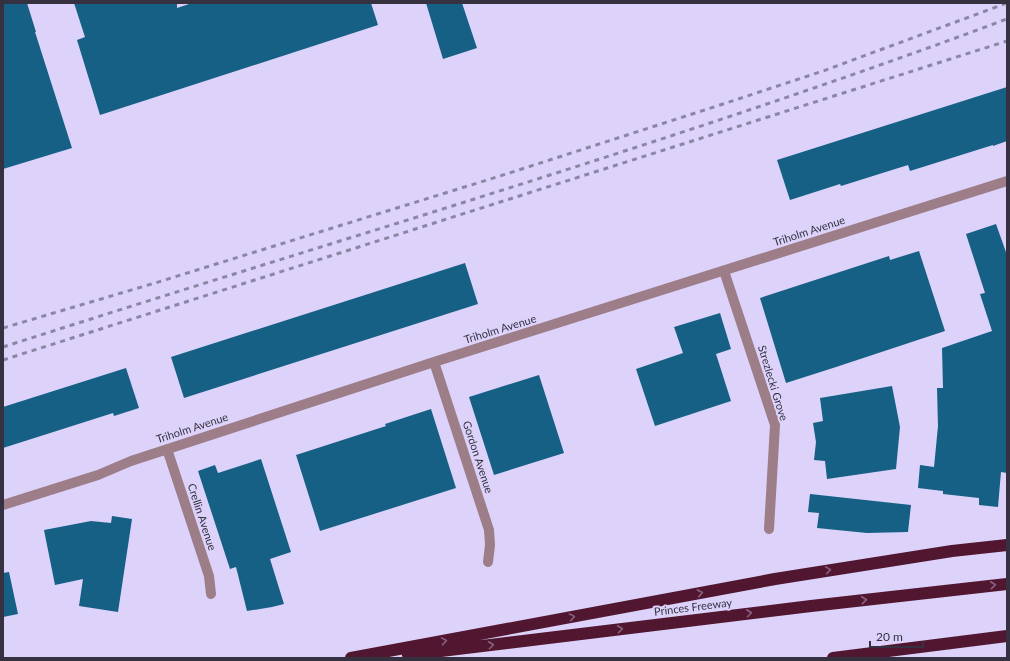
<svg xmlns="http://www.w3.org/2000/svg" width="1010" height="661" font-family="Lato,sans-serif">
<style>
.building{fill:#166085}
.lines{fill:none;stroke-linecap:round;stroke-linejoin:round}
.minor{stroke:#9d7d88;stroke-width:10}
.highway{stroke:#511730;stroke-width:12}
.rail{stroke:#8d86a3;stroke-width:3;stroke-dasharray:5 5;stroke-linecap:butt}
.oneway{stroke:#896281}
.labels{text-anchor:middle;stroke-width:4;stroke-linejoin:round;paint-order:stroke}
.street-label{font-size:11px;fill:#353141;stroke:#dcd2fa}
</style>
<rect width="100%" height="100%" fill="#dcd2fa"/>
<path class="building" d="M3,3H27L36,32H35L72,148L3,169Z
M74,3H177V8L192,3H371L378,25L100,115L77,40L85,37Z
M426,3H462L477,48L443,59Z
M1007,87V141L993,146V145L910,171L908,165L841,186L840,184L790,200L777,160Z
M996,224L1007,255V473L1001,472L998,507L979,505V498L943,494V491L918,488L920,465L934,467L938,426L937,388H943L942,348L992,331L980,294L985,293L966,234Z
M919,251L945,331L833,368L786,383L760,298L889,256L890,260Z
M465,263L478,304L184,398L171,357Z
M720,313L731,349L716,354L731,401L655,426L636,369L683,353L674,327Z
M126,368L139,408L114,416L113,413L3,448V407Z
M539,375L564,453L494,475L469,397Z
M892,386L900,427L896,469L827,479L825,461L814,460L816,442L813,423L823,421L820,398Z
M431,409L456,488L320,531L296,455L386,426L385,424Z
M261,459L291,552L270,559L284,604L272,607L247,611L236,567L230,569L198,471L215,465L218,473Z
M810,494L911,505L908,532L867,533L817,528L819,513L808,512Z
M112,516L132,519L118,612L79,606L83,579L55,585L44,530L91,521L111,523Z
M9,572L18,614L3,617V573Z"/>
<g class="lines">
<path class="minor" d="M724,271L775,425L769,529
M434,362L489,530L490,545L488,562
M167,449L209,576L211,594
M3,505L98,475L131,461L434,362L1007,181"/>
<path class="highway" d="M408,655L811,606L1007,584
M351,658L775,579L952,551L1007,545
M833,658L1007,636"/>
<path class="rail" d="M3,328L155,283L500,176L717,106L823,71L1007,3
M3,347C134,305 266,264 398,223C602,159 806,94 1007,19
M3,360L1007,41"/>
</g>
<defs><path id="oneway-chevron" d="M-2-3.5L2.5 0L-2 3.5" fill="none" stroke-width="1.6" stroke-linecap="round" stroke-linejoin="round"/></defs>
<g class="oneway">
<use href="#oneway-chevron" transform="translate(828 570) rotate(-9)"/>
<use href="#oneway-chevron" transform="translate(993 585) rotate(-6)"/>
<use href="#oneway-chevron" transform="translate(700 593) rotate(-11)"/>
<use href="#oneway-chevron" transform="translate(864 600) rotate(-6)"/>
<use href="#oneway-chevron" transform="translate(749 613) rotate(-7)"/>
<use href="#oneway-chevron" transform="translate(572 617) rotate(-10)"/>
<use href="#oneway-chevron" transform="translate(620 629) rotate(-7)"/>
<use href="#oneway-chevron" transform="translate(444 641) rotate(-10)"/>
<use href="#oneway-chevron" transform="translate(491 645) rotate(-7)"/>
</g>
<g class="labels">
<g class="street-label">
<text transform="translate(809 231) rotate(-18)" y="4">Triholm Avenue</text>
<text transform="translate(500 329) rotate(-17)" y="4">Triholm Avenue</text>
<text transform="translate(773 383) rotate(73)" y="4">Strezlecki Grove</text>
<text transform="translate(192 428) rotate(-18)" y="4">Triholm Avenue</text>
<text transform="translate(478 457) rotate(72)" y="4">Gordon Avenue</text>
<text transform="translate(202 517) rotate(72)" y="4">Crellin Avenue</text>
<text transform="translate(693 607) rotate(-7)" y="4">Princes Freeway</text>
</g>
</g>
<rect width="1010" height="661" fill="none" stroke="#353141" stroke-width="8"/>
<path d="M870 641v6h53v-6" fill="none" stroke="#353141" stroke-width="2"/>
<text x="876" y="641" font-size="12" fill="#353141" stroke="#dcd2fa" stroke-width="3" paint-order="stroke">20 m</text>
</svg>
